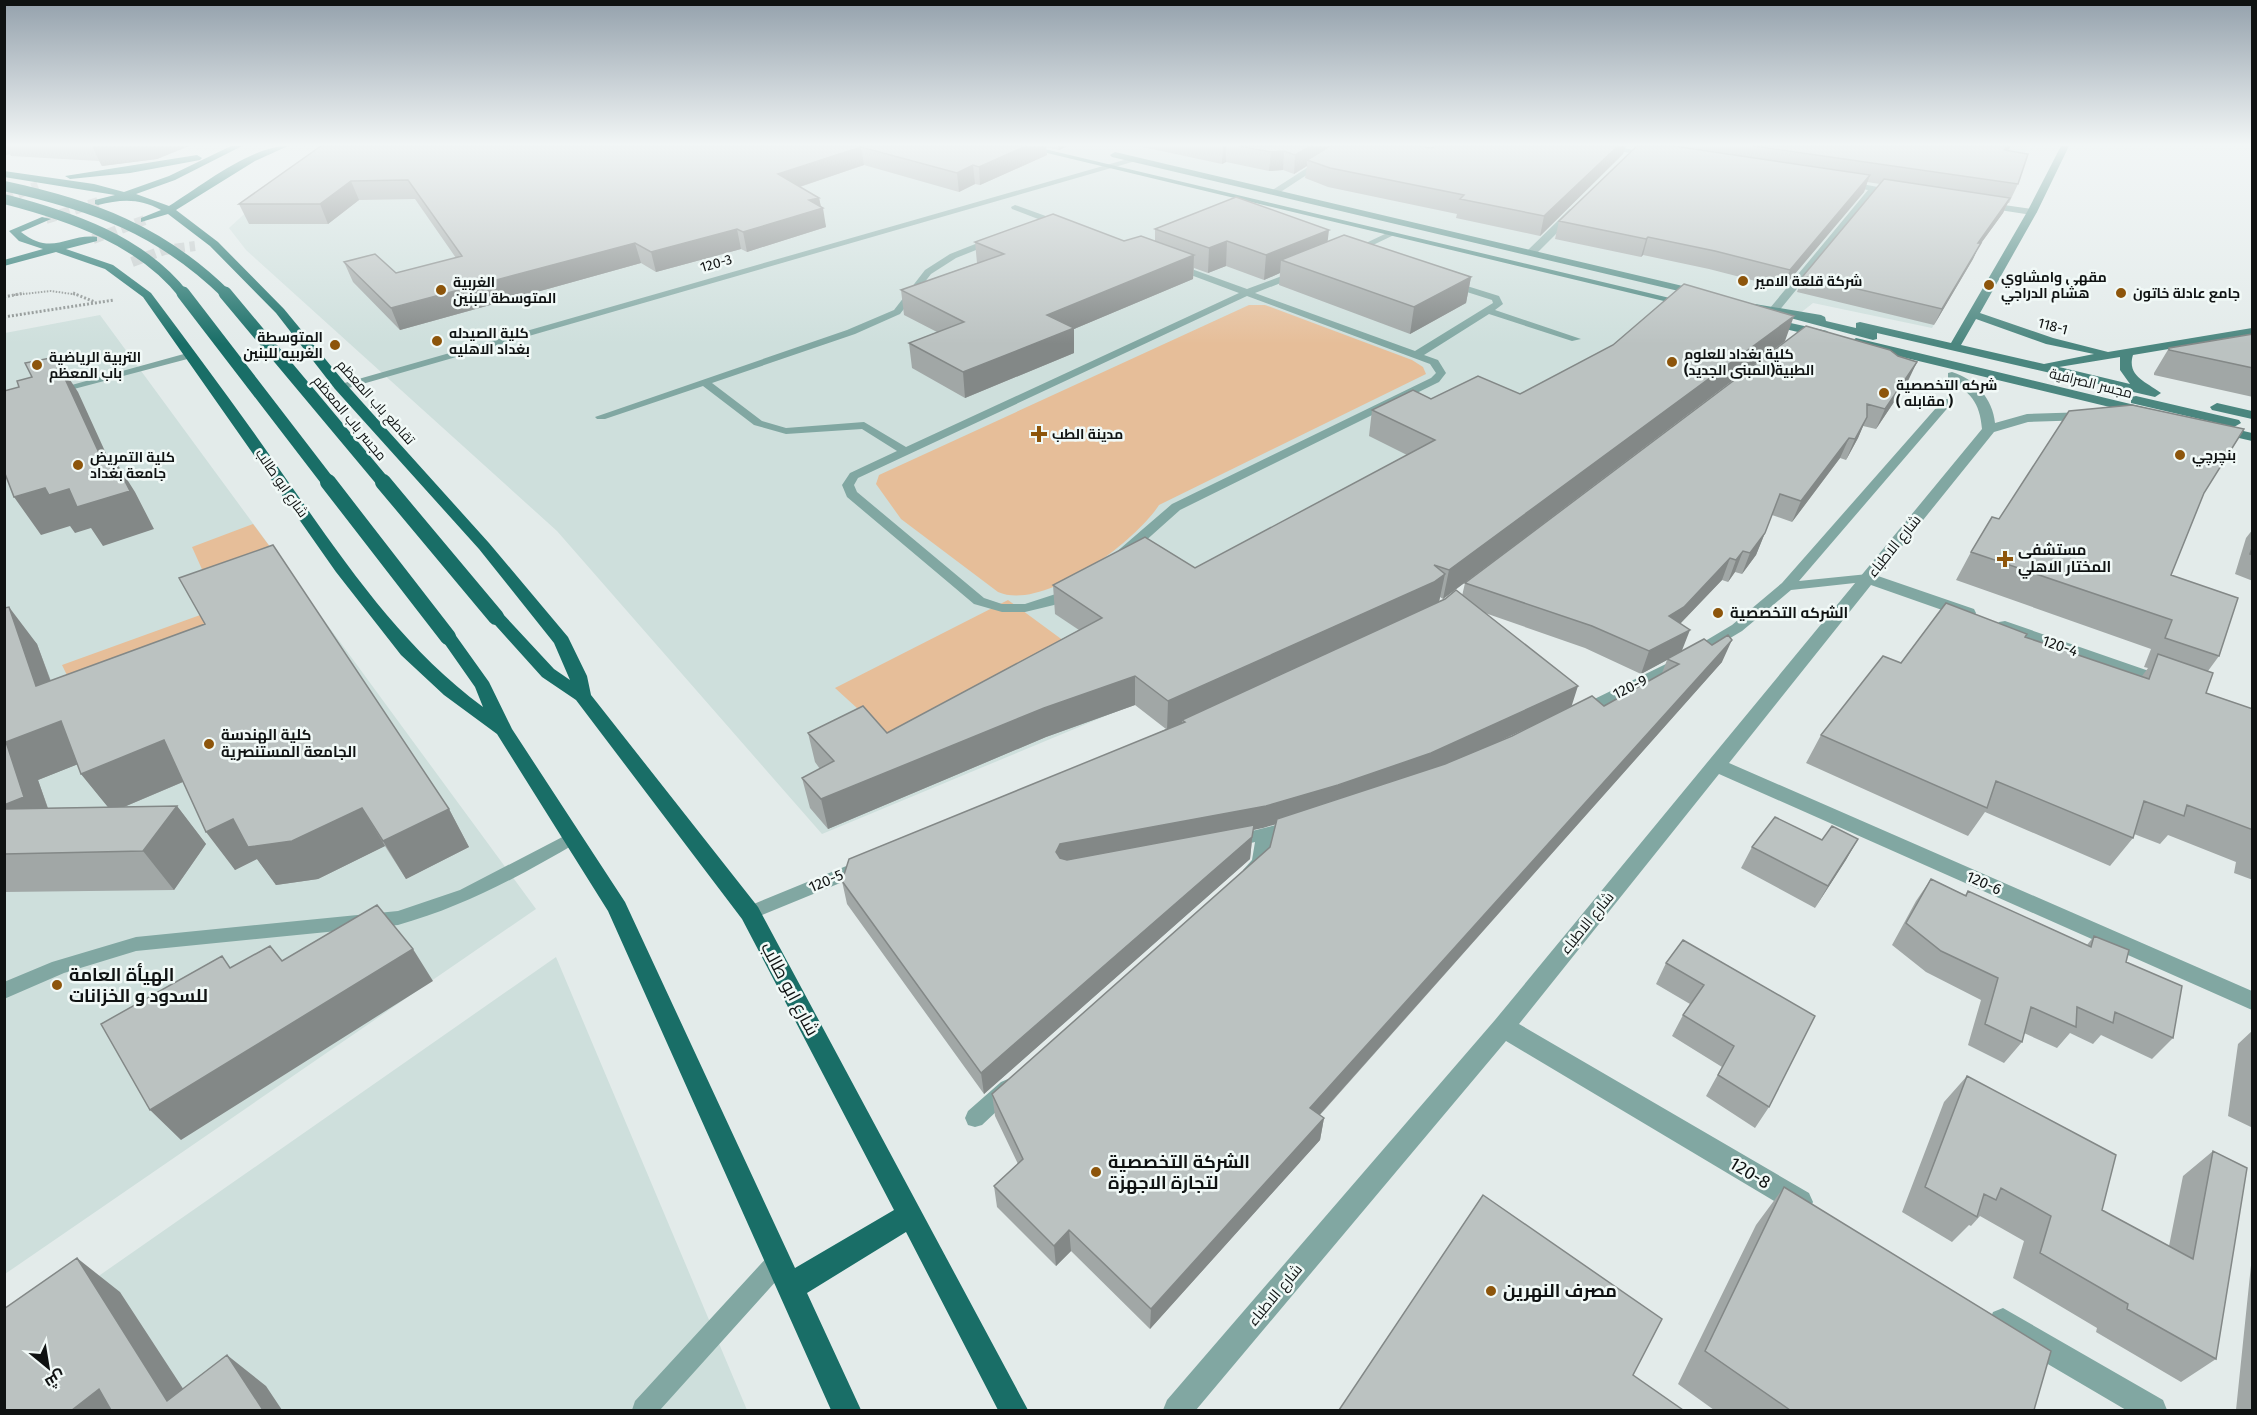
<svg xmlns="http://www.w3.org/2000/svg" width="2257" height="1415" font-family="'Fira Sans',Cairo,sans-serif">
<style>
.built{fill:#cedfdc}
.green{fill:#e6be99}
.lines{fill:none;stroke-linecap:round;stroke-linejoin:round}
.primary-tunnel{stroke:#c3caca;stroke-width:10;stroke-dasharray:10 5;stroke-linecap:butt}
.path-far1{stroke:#898f8e;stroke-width:2;stroke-dasharray:1.5 1.5;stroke-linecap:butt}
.path{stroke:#898f8e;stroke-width:3;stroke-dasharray:2 2;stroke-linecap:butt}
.lane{fill:#81a7a2;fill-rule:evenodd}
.street{fill:#81a7a2;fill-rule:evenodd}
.secondary{fill:#4b867f;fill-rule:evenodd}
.primary{fill:#196e67;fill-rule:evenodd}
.primary-bridge-far2{stroke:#196e67;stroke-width:10}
.primary-bridge-far1{stroke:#196e67;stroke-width:13}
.primary-bridge{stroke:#196e67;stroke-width:16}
.wall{fill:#a1a7a6;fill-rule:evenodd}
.shaded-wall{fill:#838887}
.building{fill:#bbc2c1;stroke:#838887;stroke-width:1.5}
.poi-dot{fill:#8d550b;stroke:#f1f9f7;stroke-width:2}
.labels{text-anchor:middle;stroke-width:5;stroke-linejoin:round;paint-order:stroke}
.far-street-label{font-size:14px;fill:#0f1212;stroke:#f1f9f7}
.far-poi-label{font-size:14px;font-weight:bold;fill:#0f1212;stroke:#f1f9f7;text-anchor:start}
.street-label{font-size:15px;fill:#0f1212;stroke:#f1f9f7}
.poi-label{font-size:15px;font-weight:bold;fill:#0f1212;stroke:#f1f9f7;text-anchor:start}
.near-poi-label{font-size:18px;font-weight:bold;fill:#0f1212;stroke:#f1f9f7;text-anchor:start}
.near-street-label{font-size:18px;fill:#0f1212;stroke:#f1f9f7}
</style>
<rect width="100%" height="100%" fill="#e3ebea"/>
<path class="built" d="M327,146H2028L2003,203L1932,328L1813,303L1770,337L1394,596L822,834L557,531L246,250L229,228L310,154Z
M100,315L536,909L5,1274V333Z
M556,957L747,1410H5L4,1342Z"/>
<path class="green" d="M1249,305H1265L1412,360L1423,367L1426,374L1159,505C1135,542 1043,612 998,592L901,519L876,484L879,475Z
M253,524L293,578L218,605L192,547Z
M1008,600L1068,644L892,740L835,688Z
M203,614L228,660L87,716L62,665Z"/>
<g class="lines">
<path class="primary-tunnel" d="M4,199L38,186
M46,219L98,202
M93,239L145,220
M132,262L164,250L195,246"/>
<path class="path-far1" d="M14,295L51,291L79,295"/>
<path class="path" d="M73,293L95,302
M4,297L24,293
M4,317L114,300"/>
<path class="lane" d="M22,146H33L4,156V151Z
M1015,205L1065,223L1066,225L1059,227L1012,209L1011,207Z
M1387,233L1394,235L1354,254L1347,252Z
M993,237L996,238V242L956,258L931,274L900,314L855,334L712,383L762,421L786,428L864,422L906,447L1239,293L1172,268V264L1175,263L1247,289L1295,271H1301V275L1255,293L1415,351L1493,303L1492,300L1448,286V282L1451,281L1499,296L1503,304L1495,310L1581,339L1572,341L1489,314L1424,355L1438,360L1446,373L1439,382L1180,510L1124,560H1114L1113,557L1114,554L1172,504L1431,378L1436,373L1430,364L1247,296L858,478L854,485L857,492L984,598L1002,604H1025L1071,589L1078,593L1054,605L1025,612H1002L974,604L847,497L842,485L850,473L897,451L862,429L786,434L754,425L703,386L605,419H597L595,417L847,330L894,310L925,270L950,254Z
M191,352L195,353V357L55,394L50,391Z
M1947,399L1951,400V404L1799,581L1868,574L1875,578L1873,581L1791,590L1742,631L1680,668L1586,716H1576L1573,712L1576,708L1670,662L1732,625L1782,583L1943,400Z
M1292,821L1298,823L1300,827L1298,831L1272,838C1270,853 1268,882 1246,875L1243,870L1252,860L1255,842L1234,847L1228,845L1226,841L1228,837Z
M572,832L578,834L580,838L578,842C520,876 463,907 398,925L136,951L64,973L4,999V982L52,962L136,937L398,911L460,890Z
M861,860L867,862L870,867L867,872L750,920L744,918L741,913L744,908Z
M1008,1079L1015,1082L1018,1088L1015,1094L982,1125L975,1127L968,1125L965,1118L968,1111L1001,1082Z
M778,1251L786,1254L789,1262L786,1270L660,1410H632L635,1401L770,1254Z"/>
<path class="street" d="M1341,146H1351L1279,193L1271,191Z
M1593,146H1613L1661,155L1656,158Z
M1131,158L1139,160L345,389H335L334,386Z
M1841,180L1904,192L1899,195L1877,191L1778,312H1770V308L1868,190L1838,185L1836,183Z
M1983,202L2032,209L2037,212L2032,215L1980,207V203Z
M1570,209L1579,211L1536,254H1528V250Z
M1952,372C1975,379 1993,399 1995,423L2027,414L2088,412L2095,416L2088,420L2028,422L1994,432L1878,576L1974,609L1976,613L1974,617H1962L1871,585L1729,763L2252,991V1010L1719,774L1519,1024L1809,1193L1813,1202L1809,1211L1800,1215L1791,1211L1506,1041L1196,1410H1163L1167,1400L1495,1020L1982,429C1980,402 1970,392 1948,379V373Z
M2005,621L2172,679L2175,683L2172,687H2160L1999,630L1997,626L1999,622Z
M2003,1308L2163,1400L2167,1410H2126L1993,1332L1989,1322L1993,1312Z"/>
<path class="secondary" d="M1018,146H1032L1695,304L1689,307Z
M2061,146H2069L2037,212L1980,313L2053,338L2108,352L2252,328V335L2133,355C2126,377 2149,383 2161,393L2155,397L1877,333V339L1873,340L1749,307L1755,304L1821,315L1825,317L1826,321L1856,328V323L1860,322L1951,343L2027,212ZM1976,319L2046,344L2094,354L2044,364L1961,345ZM2120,357V370L2130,384L2059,367Z
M1115,152L1704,291L1710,294L1704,297L1112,157L1110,155Z
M1768,318L1827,331L1829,334L1823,338L1764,324L1762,322Z
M1856,338L2147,408L2154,412L2147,416L1852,345L1850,342Z
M2136,396L2239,420L2241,423L2234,427L2131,403V397Z
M2217,403L2252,411V419L2212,410L2210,407Z
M2218,425L2252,433V441L2213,432V426Z"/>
<path class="primary" d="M231,146H242L175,180L136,194L169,206C201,186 251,146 288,146L255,161L176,210L218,242L284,309L345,383L489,543L568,637L587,676L591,695L758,907L1028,1410H998L906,1232L807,1293L861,1410H831L608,911L497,734L444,695L401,655L336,572L143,297L105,269L56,252L4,266V260L43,249L19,241L9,231L42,217L51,219L21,232C52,257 68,233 97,237V241L66,249L113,265L151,293C195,352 240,412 282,473C342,558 399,645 483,707L475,687L440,637L448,632L454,633L489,682L512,729L625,902L795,1268L894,1210L742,919L576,700L542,677L488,617L496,612L502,613L554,669L570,680L554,643L479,549L335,389L276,313L210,246L168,214L141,222V218L161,210C140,198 121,199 98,205L95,204V200L115,195L4,177V171L94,184L124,192L169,176Z
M197,155L202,158L200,160L130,173L70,179L65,176Z"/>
<path class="primary-bridge-far2" d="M4,186C93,205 161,230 227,295
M4,199C70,216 141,240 184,295"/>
<path class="primary-bridge-far1" d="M183,293L329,483
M225,293L384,483"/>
<path class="primary-bridge" d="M328,482L448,637
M383,482L496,617"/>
</g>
<path class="wall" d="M4,146H189L157,159L102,166L99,161L11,156L7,148L4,149Z
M321,146H1068L1059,150L1046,147L1047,155L980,185L975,184L959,192L864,165L800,187L819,198L826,227L747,252L741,249L656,272L641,263L400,330L353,282L344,262L396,273L456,258L415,199L359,200L328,224H249L239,204Z
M1138,146H1626L1623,154L1540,236L1456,218L1457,214L1328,187L1305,178L1307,166L1294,174L1283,170L1269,171L1226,162L1222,164Z
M1626,146H2011L2007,151L2018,184L2009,203H2008L2003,213L1979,246L1973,259L1934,325L1797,292L1803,276L1880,184L1867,182L1864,192L1783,288L1709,269L1643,255L1641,257L1555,239L1559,221L1636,147Z
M1155,229L1328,242L1471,277L1466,303L1410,334L1279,285L1280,273L1264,280L1226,266L1208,273L1194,268L1193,279L1074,329V353L965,398L912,368L909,343L937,332L904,315L901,290L977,263L975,242L1155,241Z
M2253,334V397L2154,375V373L2169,348Z
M1785,341L1443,599L1440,597L1439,601L1462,596L1465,583L1908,381L1876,429L1863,426L1858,438L1846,460L1840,458L1792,522L1772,515L1756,555L1742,574L1735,572L1728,582L1722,580L1680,624L1682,651L1722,662L1320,1115L1324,1118L1320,1140L1150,1329L1071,1251L1056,1266L997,1207L994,1186L1018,1164L995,1116L992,1094L1270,847L1275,824L1253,830L1250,859L984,1094L847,904L842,881L1166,729L1135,705L1046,737L828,829L810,808L802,778L820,769L815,762L808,733H887L1079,630L1055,614L1053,585L1195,568L1407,455L1369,436L1372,410L1431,399L1520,394ZM1485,613L1585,648L1641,674L1667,660L1662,673L1604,706L1571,707ZM1533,725L1512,736L1492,744Z
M2204,493L2171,575L2219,656L2208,671L2206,693L2253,709V880L2234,873L2236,862L2168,835L2160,844L2134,834L2133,838L2110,866L1985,812L1968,836L1806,763L1821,735L1901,663L2025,637L2142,676L2148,668L2144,667L2151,649L1956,580L1971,552L1999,519Z
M2253,529V581L2235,574L2246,538Z
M4,608L37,644L51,681L449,809L469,847L406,879L385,846L318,879L276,885L257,859L235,870L183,782L124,807L177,806L206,844L174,890L4,892ZM78,764L81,774L108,807L48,808L38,780Z
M1858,839L1815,908L1741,868L1752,847Z
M1931,879L1965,895L1968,891L2087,945L2094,936L2126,962L2173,1038L2152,1059L2101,1035L2093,1044L2070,1033L2057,1048L2024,1033L2022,1042L2004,1063L1968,1045L1981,1000L1926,972L1892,945L1916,901Z
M1683,940L1769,1107L1755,1128L1706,1096L1722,1067L1672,1036L1683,1015L1690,1004L1656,984L1666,963Z
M2253,1030V1128L2228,1116L2238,1044Z
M1967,1076L2102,1210L2169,1246L2183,1176L2213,1151L2216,1359L2181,1382L2096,1332L2097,1328L2013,1278L2024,1241L1980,1216L1971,1226L1969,1225L1952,1242L1902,1212L1944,1102Z
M1784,1187L2034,1410H1714L1678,1384L1756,1225Z
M2253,1246V1410H2236Z"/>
<path class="shaded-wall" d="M92,146H189L157,159L102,166Z
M1026,146H1046L1047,155L980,185L979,167Z
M1058,146H1068L1059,150Z
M1223,146H1226V162L1222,164Z
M1311,146H1338L1307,160V166L1294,174L1295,155Z
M1618,146H1626L1623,154L1540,236L1544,216Z
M2007,146H2011L1996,169L2004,150Z
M861,147L864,165L781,193L778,174Z
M1284,151L1283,170L1269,171L1271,152Z
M973,165L975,184L959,192L957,173Z
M1870,175L1864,192L1783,288L1790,270Z
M351,181L359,200L328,224L320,204Z
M819,198L821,208H823L826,227L747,252L743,232L809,200Z
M2010,198L2003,213L1979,246L1973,259L1934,325L1942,309L1978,243Z
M737,229L741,249L656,272L651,252Z
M1329,230L1326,255L1281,260L1280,273L1264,280L1266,255Z
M1648,237L1643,255L1641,257L1646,239Z
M1227,241L1226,266L1208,273L1209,248Z
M635,243L641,263L400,330L391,308Z
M1194,255L1193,279L1074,329V353L965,398L963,372L1047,315Z
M1471,277L1466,303L1410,334L1414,307Z
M1794,316L1785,341L1443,599L1449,570Z
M55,357L78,392L124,493L111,454L135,492L154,529L103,546L91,528L75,533L70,526L41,535L14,497L45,488L69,489L101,457Z
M1917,362L1908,381L1876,429L1885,409Z
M1867,417L1858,438L1846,460L1855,439Z
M1849,438L1840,458L1792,522L1801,501Z
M1765,533L1756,555L1742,574L1750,553Z
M1743,551L1735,572L1728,582L1736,560Z
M1730,558L1722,580L1675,629L1669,616Z
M1445,574L1439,602L1185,722L1182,720V724L1167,731L1168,701Z
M9,607L37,644L66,724L36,686Z
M1690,630L1681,653L1667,659V660L1641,674L1649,651Z
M1732,640L1722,662L1306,1130L1310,1108Z
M1135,676V705L1046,737L828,829L821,799L1044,708Z
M1578,686L1571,708L1426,775L1334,807L1263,828L1253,830L1250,859L984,1094L981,1073L1056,852L1060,844Z
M61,721L91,759L38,780L57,835L4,822L6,742Z
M164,740L192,778L112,812L81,774Z
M177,806L206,844L174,890L143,851Z
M362,808L385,846L318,879L276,885L257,859L235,870L206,832L233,819Z
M449,809L469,847L406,879L383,841Z
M1858,839L1846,860L1815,908L1828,886Z
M413,949L433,981L181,1140L150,1110Z
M1324,1118L1320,1140L1150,1329L1151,1309Z
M1069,1230L1071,1251L1056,1266L1054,1246Z
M77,1258L120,1292L197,1410L167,1401Z
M227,1355L266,1386L282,1410H263Z
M99,1389L131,1410H72Z"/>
<path class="building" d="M321,146H1026L979,167L973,165L957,173L861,147L778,174L819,198L809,200L823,208L743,232L737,229L651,252L635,243L391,308L344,262L375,254L396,273L462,256L408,180L351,181L320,204H239Z
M1238,146H1311L1295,155L1284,151L1271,152Z
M1330,146H1418L1431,148L1436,146H1618L1544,216L1460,199L1464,195L1330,168L1307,160Z
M1637,146H1673L1870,175L1790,270L1715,251L1648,237L1646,239L1559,221Z
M1753,146H2007L2004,150L2028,154L2018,184Z
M1884,179L2010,198L1978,243H1981L1942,309L1803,276Z
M1236,197L1329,230L1266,255L1227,241L1209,248L1155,229Z
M1053,214L1124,241L1141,236L1194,255L1047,315L1074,328L963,372L909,343L964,322L901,290L1004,254L975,242Z
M1344,235L1471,277L1414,307L1281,260Z
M1684,284L1794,316L1449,570L1434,565L1445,574L1434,582L1168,701L1135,676L1044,708L821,799L802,778L834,761L808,733L863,706L887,733L1102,618L1053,585L1145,537L1195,568L1435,440L1372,410L1413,390L1431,399L1478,376L1520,394L1613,345Z
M1806,326L1890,350L1898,356L1917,362L1885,409L1867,404V417L1855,439L1849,438L1801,501L1780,494L1765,533L1750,553L1743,551L1736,560L1730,558L1684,607L1669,616L1690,630L1649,651L1592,626L1465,583Z
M2253,334V368L2169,350V348Z
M55,357L101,457L111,454L130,491L77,507L69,489L49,495L45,488L14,497L4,471V391L19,387L17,381L32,377L25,363Z
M2132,405L2244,429L2204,493L2171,575L2238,598L2219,656L2165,638L2172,620L1971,552L1992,517L1999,519L2069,411Z
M273,545L449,809L383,841L362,808L292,841L248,847L233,819L206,832L164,740L81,774L61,721L6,742L24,797L4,805V608L9,607L36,686L205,624L179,578Z
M2253,545V555L2250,554Z
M1456,590L1578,686L1431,753L1338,785L1266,806L1060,844L1056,852L1060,858L1067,860L1254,825L1252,837L981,1073L842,881L849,859L1185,722L1182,720L1445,599Z
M1946,603L2027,634L2025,637L2149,679L2158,654L2213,673L2206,693L2253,709V830L2187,805L2184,816L2144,801L2133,838L1996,781L1987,808L1821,735L1883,656L1901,663Z
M1728,635L1732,640L1310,1108L1324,1118L1151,1309L1069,1230L1054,1246L994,1186L1023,1159L992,1094L1270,847L1277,819L1445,764L1512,736L1592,696L1604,706L1679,664L1667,659L1704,639L1712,645Z
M177,806L143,851L4,854V809Z
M1775,817L1822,840L1832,826L1858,839L1828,886L1752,847Z
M1931,879L1966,896L1968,891L2091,947L2094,936L2129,950L2126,962L2182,986L2173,1038L2115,1012L2113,1023L2077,1007L2076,1027L2031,1007L2022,1042L1985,1024L1998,978L1941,951L1906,923Z
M377,905L413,949L150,1110L101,1024L222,956L230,968L270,946L282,961Z
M1683,940L1815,1016L1769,1107L1718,1075L1734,1046L1683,1015L1704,985L1666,963Z
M1967,1076L2116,1155L2102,1210L2193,1259L2213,1151L2247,1168L2216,1359L2127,1309L2128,1304L2040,1253L2051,1216L2001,1188L1996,1200L1984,1194L1977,1217L1925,1187Z
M1784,1187L2051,1351L2034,1410H1790L1705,1351Z
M1483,1195L1662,1319L1633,1375L1683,1410H1339Z
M77,1258L167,1401L227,1355L263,1410H111L99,1389L72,1410H4V1309Z"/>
<linearGradient id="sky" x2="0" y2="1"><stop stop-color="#94a1ac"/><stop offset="0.42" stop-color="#f2f6f6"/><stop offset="1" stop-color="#f2f6f6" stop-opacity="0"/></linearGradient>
<rect width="2257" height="344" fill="url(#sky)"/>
<g class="poi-dot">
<circle cx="1743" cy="281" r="6"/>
<circle cx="1989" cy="285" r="6"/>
<circle cx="441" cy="290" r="6"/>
<circle cx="2121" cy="293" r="6"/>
<circle cx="437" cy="341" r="6"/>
<circle cx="335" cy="345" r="6"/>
<circle cx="1672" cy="362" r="6"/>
<circle cx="37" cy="365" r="6"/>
<circle cx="1884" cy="393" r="6"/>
<path d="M1036 425h6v6h6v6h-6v6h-6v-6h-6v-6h6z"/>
<circle cx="2180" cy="455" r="6"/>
<circle cx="78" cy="465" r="6"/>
<path d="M2002 550h6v6h6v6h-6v6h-6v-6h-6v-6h6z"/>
<circle cx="1718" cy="613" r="6"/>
<circle cx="209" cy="744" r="6"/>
<circle cx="57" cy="985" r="6"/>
<circle cx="1096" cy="1172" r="6"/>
<circle cx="1491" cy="1291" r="6"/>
</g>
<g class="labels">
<g class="far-street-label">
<text transform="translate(716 263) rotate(-16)" y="5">120-3</text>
<text transform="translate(2053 326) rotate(15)" y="5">118-1</text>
<text transform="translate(2091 383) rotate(14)" y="5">مجسر الصرافية</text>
<text transform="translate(376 402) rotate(48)" y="5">تقاطع باب المعظم</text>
<text transform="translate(350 418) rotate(50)" y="5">مجسر باب المعظم</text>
<text transform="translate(282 483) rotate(55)" y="5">شارع ابو طالب</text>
</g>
<g class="far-poi-label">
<text x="2001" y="282">مقهى وامشاوي<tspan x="2001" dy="16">هشام الدراجي</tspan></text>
<text x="1755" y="286">شركة قلعة الامير</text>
<text x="453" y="287">الغربية<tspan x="453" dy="16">المتوسطة للبنين</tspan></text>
<text x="2133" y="298">جامع عادلة خاتون</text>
<text x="449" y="338">كلية الصيدله<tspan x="449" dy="16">بغداد الاهليه</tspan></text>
<text x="323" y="342" text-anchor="end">المتوسطة<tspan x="323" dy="16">الغربيه للبنين</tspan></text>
<text x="1684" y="359">كلية بغداد للعلوم<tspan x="1684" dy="16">الطبية(المبنى الجديد)</tspan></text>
<text x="49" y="362">التربية الرياضية<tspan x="49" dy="16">باب المعظم</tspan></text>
<text x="1896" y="390">شركه التخصصية<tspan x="1896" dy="16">( مقابله )</tspan></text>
<text x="1052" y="439">مدينة الطب</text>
<text x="2192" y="460">بنچرچي</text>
<text x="90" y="462">كلية التمريض<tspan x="90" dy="16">جامعة بغداد</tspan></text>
</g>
<g class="street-label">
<text transform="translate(1894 546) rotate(-51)" y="5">شارع الاطباء</text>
<text transform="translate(2060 646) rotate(19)" y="5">120-4</text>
<text transform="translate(1630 687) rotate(-26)" y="5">120-9</text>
<text transform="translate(826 881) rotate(-23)" y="5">120-5</text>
<text transform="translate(1984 883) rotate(24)" y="5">120-6</text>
<text transform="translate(1587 923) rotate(-51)" y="5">شارع الاطباء</text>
<text transform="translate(1275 1295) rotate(-50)" y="5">شارع الاطباء</text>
</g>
<g class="poi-label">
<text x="2018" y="555">مستشفى<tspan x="2018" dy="17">المختار الاهلي</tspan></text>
<text x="1730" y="618">الشركه التخصصية</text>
<text x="221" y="740">كلية الهندسة<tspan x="221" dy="17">الجامعة المستنصرية</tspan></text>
</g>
<g class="near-poi-label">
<text x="69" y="981">الهيأة العامة<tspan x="69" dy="21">للسدود و الخزانات</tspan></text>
<text x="1108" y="1168">الشركة التخصصية<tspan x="1108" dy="21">لتجارة الاجهزة</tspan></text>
<text x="1503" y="1297">مصرف النهرين</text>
</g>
<g class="near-street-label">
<text transform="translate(790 989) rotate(62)" y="6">شارع ابو طالب</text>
<text transform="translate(1750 1173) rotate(31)" y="6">120-8</text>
</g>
</g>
<rect width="2257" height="1415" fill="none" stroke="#0f1212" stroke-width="12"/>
<g transform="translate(48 1367) rotate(150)" stroke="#f1f9f7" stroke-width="4.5" paint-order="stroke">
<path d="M0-4.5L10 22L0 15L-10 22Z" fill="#0f1212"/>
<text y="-9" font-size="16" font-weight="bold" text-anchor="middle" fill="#0f1212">ش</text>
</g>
</svg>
